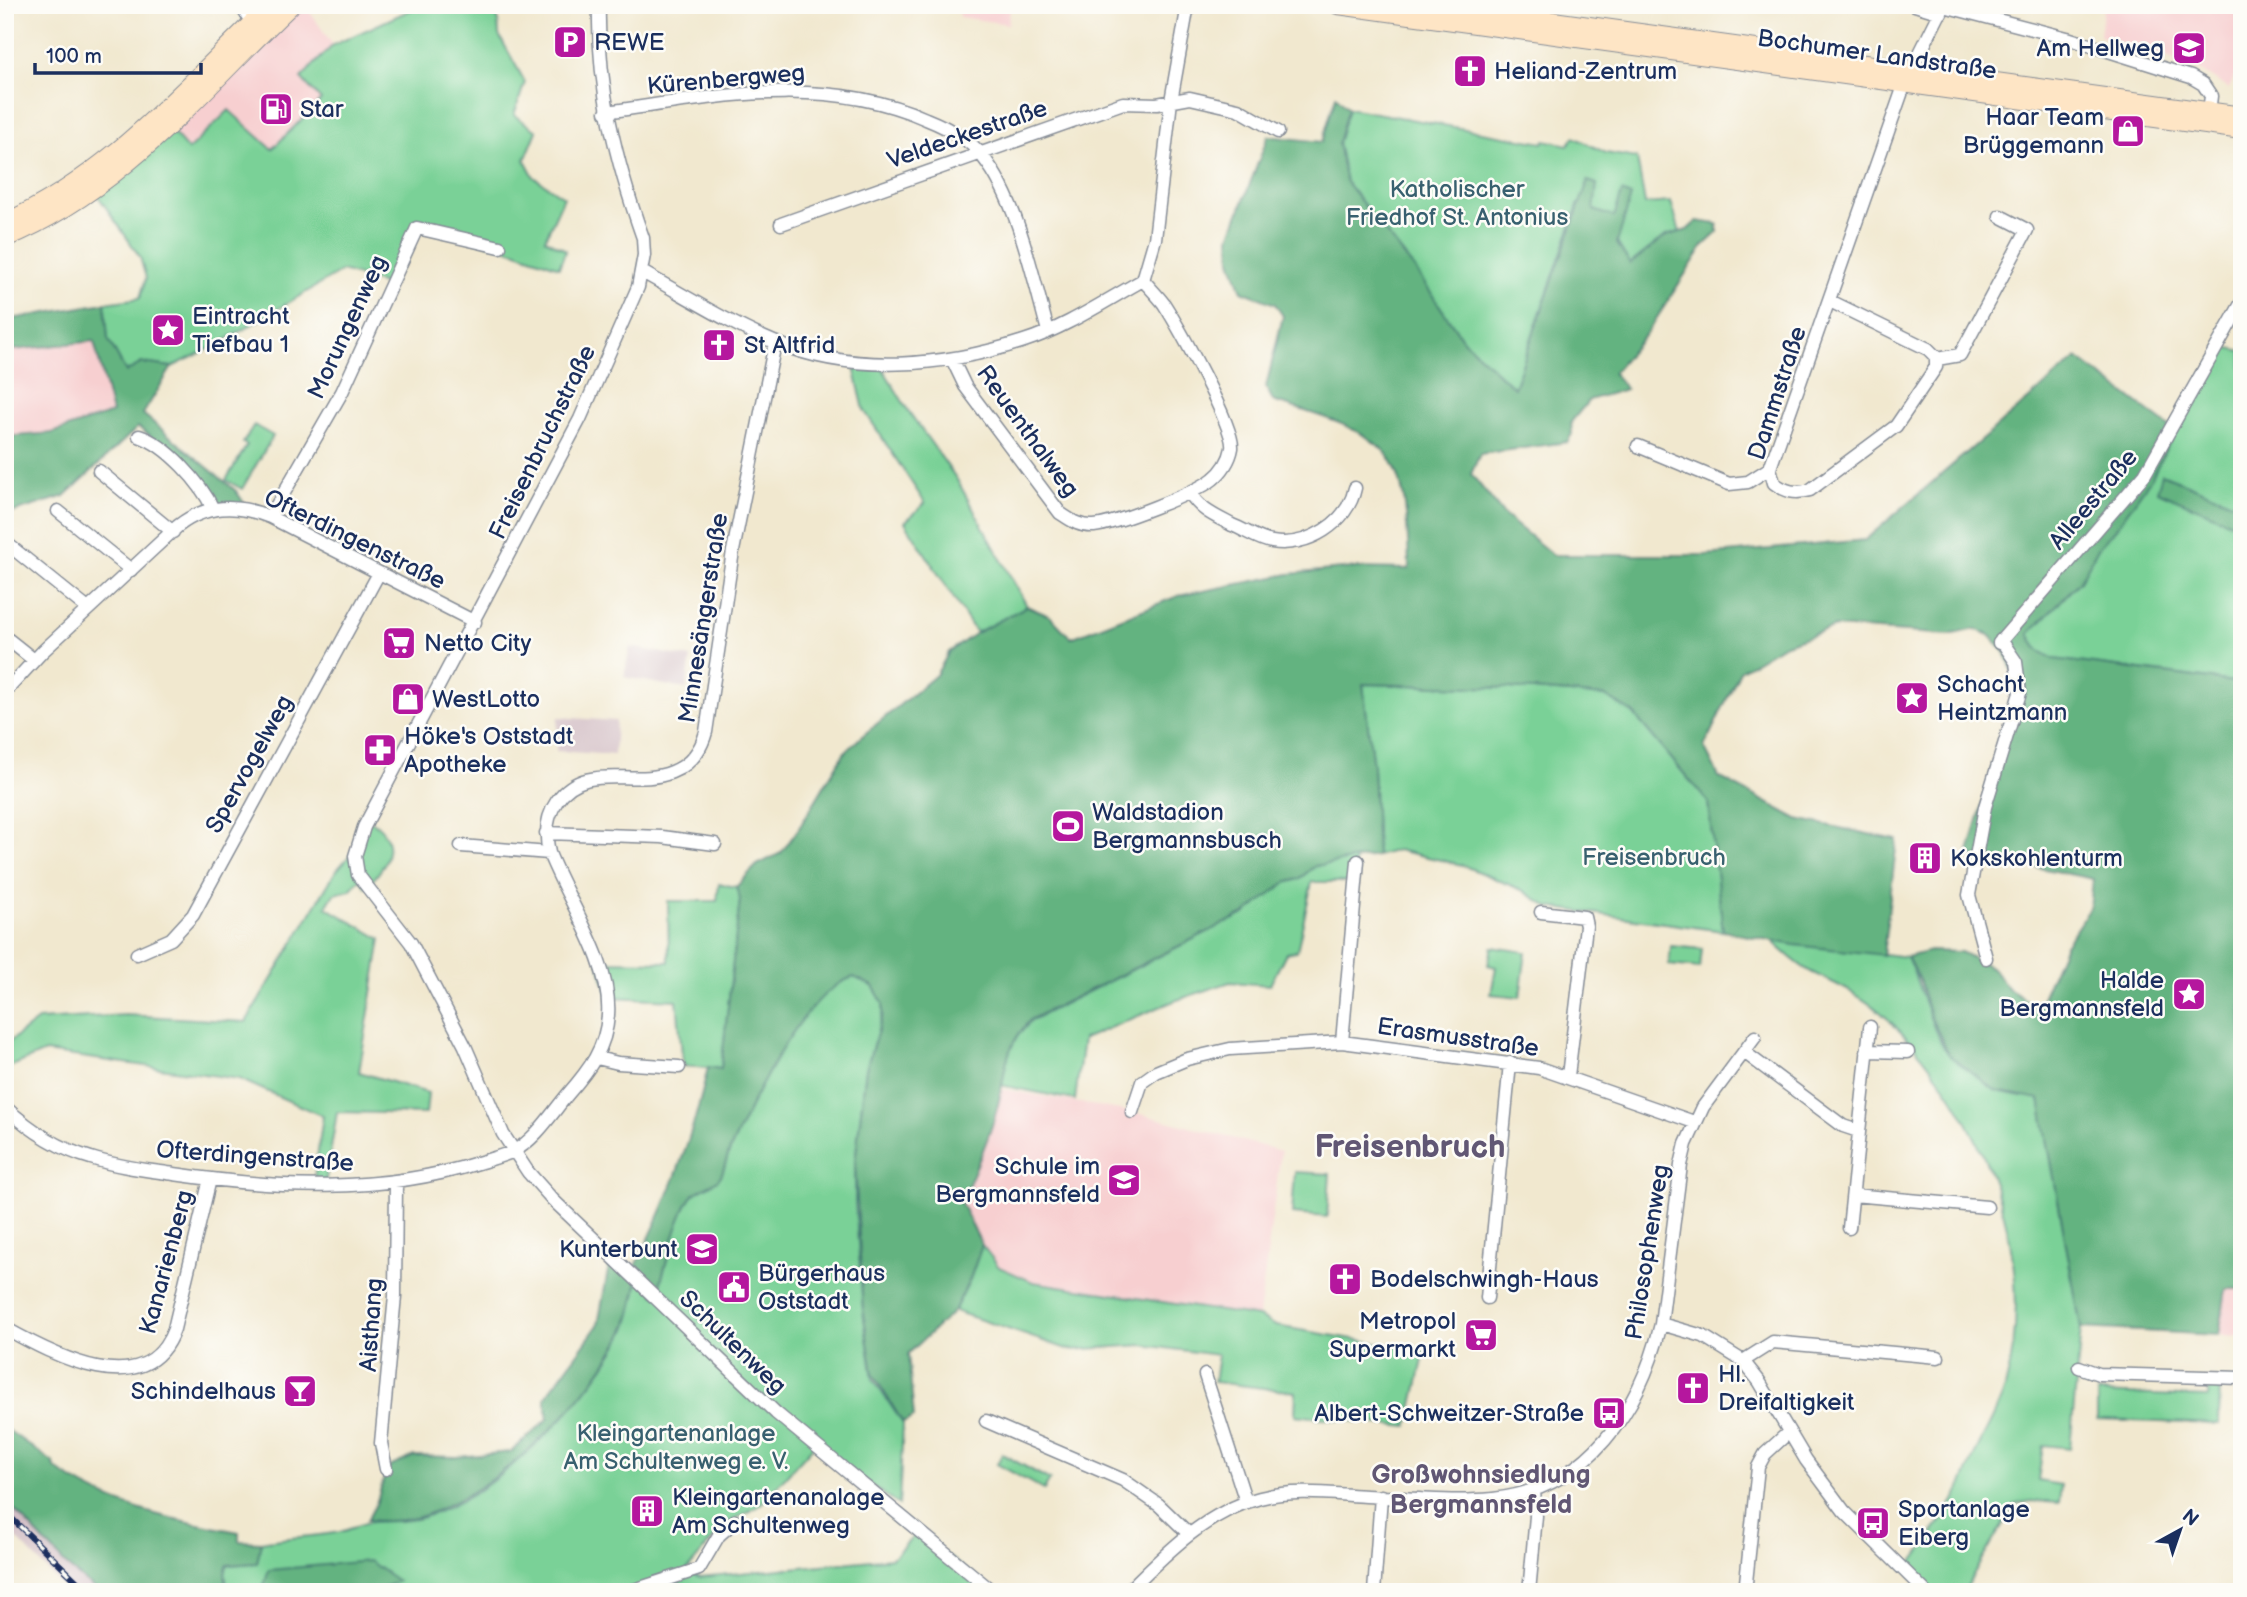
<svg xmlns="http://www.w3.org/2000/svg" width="2247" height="1597" font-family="'Balsamiq Sans',sans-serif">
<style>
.built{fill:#f7cfd0}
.industrial{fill:#d2bdc5}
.green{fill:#7ad197;stroke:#4a807a;stroke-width:2}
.forest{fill:#63b380;stroke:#3f716f;stroke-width:2}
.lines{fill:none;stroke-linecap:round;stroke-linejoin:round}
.street-casing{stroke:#868c96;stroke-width:15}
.secondary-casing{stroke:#868c96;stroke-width:20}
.street{stroke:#fff;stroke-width:12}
.secondary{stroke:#fee5c5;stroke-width:18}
.rail-casing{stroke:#1b2f5e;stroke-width:6}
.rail{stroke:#fdfcf7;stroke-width:3.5;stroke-dasharray:10;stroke-linecap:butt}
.labels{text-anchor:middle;stroke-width:5;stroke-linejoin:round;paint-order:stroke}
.poi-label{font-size:24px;fill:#1b2f5e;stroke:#fdfcf7;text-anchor:start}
.street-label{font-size:24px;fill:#1b2f5e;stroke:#fdfcf7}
.park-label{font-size:24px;fill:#38606f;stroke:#fdfcf7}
.neighbourhood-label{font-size:26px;font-weight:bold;fill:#615774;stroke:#fdfcf7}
.district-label{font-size:32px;font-weight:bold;fill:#615774;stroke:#fdfcf7}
</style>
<rect width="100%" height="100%" fill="#fdfcf7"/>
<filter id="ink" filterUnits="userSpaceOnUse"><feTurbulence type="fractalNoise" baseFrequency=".0143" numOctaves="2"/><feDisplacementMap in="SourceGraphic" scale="14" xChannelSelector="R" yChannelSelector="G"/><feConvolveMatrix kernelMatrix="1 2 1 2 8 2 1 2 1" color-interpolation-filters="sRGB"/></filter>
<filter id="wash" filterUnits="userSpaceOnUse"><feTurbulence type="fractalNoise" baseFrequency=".00686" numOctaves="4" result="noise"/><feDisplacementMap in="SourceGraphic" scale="28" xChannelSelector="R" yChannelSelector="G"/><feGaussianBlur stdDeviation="1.57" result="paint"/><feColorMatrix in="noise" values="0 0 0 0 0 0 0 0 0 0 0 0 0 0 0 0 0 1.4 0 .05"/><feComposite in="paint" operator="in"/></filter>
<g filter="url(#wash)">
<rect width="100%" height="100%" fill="#f1e8cf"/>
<path class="built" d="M292,5H305L333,45L301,78L322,100L272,149L229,110L188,150L168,127Z
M961,5H1011L1008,24L959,17Z
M2104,5H2242V59L2229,89L2194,66L2100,36Z
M95,341L112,413L52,433L5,437V351Z
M1001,1089L1137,1113L1281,1151L1259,1317L1033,1282L999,1267L982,1245L961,1203L996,1113Z
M2226,1289H2242V1336L2219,1335Z"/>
<path class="industrial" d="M630,647L691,658L686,689L624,677Z
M558,717L616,721L614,755L556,751Z
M5,1500L70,1569L99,1592H68L5,1526Z"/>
<path class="green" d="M421,5H497L499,35L525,82L514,115L537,131L525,160L534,177L564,197L545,239L566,250L559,267L500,246L417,228L390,286L342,271L217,345L172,367L142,363L126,372L108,339L105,303L140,298L146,278L140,257L94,190L168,127L188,150L229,110L272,149L321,100L301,78L333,45Z
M1348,108L1543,143L1545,140L1568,145L1574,137L1606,153L1637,158L1645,204L1671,202L1680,232L1666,236L1630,264L1617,243L1578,205L1514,388L1463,340L1416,271L1346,182L1338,143Z
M2222,346L2242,351V683L2054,659L2038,650L2029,634L2080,581L2098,547L2114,531L2175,431Z
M853,363L880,364L909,412L956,478L1027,606L976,633L905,522L925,503L864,410Z
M254,425L273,436L242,489L226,480L247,445L243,443Z
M1363,684L1509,688L1605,696L1633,713L1708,802L1723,931L1548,907L1522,890L1462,865L1397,850L1377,856L1373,767Z
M368,819C401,838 389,865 366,887L360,879L350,890L334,894L326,907L381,939L359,1072L428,1093L426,1114L337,1112L325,1185H313L323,1116L239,1079L45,1052L5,1069V1045L38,1020L126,1015L246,1022L336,871L349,856L355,854Z
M1356,857L1351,882H1312L1297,951L1286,953L1270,985L1230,982L1174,1001L1083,1039L1075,1100L1000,1085L1012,1042L1032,1020L1246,913L1285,883L1299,879L1315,866Z
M719,884L736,887L740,899L721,1069L683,1066L677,1000L609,997L598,961L669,962L668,901H717Z
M1771,940L1907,957C1919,980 1934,1042 1951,1056C1967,1069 2019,1089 2040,1099L2081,1328L2070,1448L2043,1445L2038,1481L2061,1485L2059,1503L2031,1501L2014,1505L1963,1592H1928L1907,1570C1924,1546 1943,1521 1957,1495C1966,1477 1972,1459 1981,1441C1990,1424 1999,1407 2005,1388C2040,1255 1985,1113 1889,1020C1866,998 1841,986 1813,973C1798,966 1783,951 1771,940Z
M1671,946L1702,949L1700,968L1669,965Z
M1492,947L1526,952L1520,997L1491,994L1496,967L1488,965Z
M854,977L873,986L883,1003V1013L866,1069L855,1161V1202L863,1311L873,1379L903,1424L899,1505L814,1445L759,1506L726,1524L686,1571L700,1577L892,1558L918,1532L993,1592H375L397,1581L228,1592L225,1574L227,1565L257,1563L261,1542C287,1537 314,1537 340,1532C349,1530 357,1525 366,1523C383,1519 403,1524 424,1517C496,1495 583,1406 620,1341C631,1323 634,1301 638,1280L657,1296C663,1275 679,1209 693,1195C700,1188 714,1185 720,1177C724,1171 726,1160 729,1152C750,1105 802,990 854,977Z
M1295,1172L1330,1174L1327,1217L1292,1214Z
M982,1245L999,1267L1033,1282L1259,1317L1276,1326L1425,1351L1408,1427L1295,1415L1296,1392L1214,1382L1218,1355L1143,1345L1070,1350L954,1311L970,1279Z
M2209,1383L2220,1384L2219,1424L2097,1420V1393L2208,1397Z
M1002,1454L1050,1480L1044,1490L997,1464Z"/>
<path class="forest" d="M1336,96L1348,108L1338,143L1346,182L1416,271L1463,340L1514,388L1588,181L1597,184L1594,210L1614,217L1622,192L1631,196L1617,243L1630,264L1666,236L1687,230L1697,221L1718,224V232L1704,245L1649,330L1613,373L1626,389L1589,400L1571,422L1572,434L1567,442L1480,454L1471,474L1504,515L1553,555H1706L1865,540L2077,358L2175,431L2152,477L2114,531L2098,548L2080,581L2029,634L2038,650L2054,659L2242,683V1289H2226L2219,1335L2081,1328L2040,1099L1996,1091L1950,1056L1930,1016L1920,982L1907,957L1930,951L1961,952L1991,967L2010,990L2038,1007L2064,947L2090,908L2093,879L1987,857L1968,856L1997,751L2011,719L2016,681L2005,652L1990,635L1975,629L1949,635L1835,627L1783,645L1740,671L1704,747L1719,777L1797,819L1897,840L1883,955L1794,945L1723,931L1708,802L1633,713L1605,696L1509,688L1363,684L1373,767L1377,856L1315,866L1299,879L1285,883L1246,913L1031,1019C999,1054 1008,1072 996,1112C988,1143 973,1173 961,1203L982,1245L970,1279L954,1311L908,1354L914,1417L903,1423L873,1374L863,1311L855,1163L866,1069L883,1014V1003L873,986L854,977C802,991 750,1106 729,1152C726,1160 724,1171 720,1177C714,1185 700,1188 693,1195C679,1209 663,1275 657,1296L638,1280C633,1301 630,1322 619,1341C580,1411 501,1486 426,1515C407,1522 387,1522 367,1520L376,1504L387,1468L414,1456L457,1457L511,1452L548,1419L545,1398L598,1325L611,1254L632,1274C665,1207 693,1140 708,1067L721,1069L740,899L736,887L757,865L781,853L799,828L844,753L861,737L936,675L949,652L976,633L1027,606L1050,616L1071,638L1178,596L1289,574L1353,568L1409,569C1408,537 1408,478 1386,453C1359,424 1309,413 1273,401L1266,387L1283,316L1275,304L1242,291L1231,260L1230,237L1268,136L1322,142Z
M105,303L108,339L126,372L142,363L172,367L143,414L236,491L248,509L217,508C210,477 162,446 138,427L65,496L5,515V437L52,433L112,413L94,341L5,351V320Z
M2162,474L2242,506V527L2157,491Z
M5,1428L54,1463L55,1468C109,1508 174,1520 239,1532V1541L261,1542L257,1563L227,1565L225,1574L228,1592H99L70,1569L5,1500Z
M369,1561L398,1581L375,1592H267L263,1588L269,1570Z"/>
</g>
<g filter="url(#ink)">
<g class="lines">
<g class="street-casing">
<path id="street" d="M240,5L256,28
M599,5C597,86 616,162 643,238L644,255L638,287L580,419L364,827L355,856L358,875L411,943L465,1046L503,1134L528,1172L553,1200L776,1413L993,1592
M1915,5L1941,13
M1944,6L2067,38L2191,77L2203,84L2211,96L2209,112
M606,112C713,97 824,74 926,119C946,127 970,139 983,157C1018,201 1033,277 1048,331
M781,224L1123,103L1157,104L1190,98L1238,109L1278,132
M642,272C686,296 728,323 774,342C854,375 943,367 1024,341C1065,328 1105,301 1143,280L1155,239L1171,101L1188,5
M1830,301L1928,349L1936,357V367L1896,426L1810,490C1795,494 1786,492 1774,483L1770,468L1905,83L1944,5
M952,359L965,386L1060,513C1072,521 1080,527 1094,526C1115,524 1196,493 1213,479C1222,472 1230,460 1232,448C1235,428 1178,326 1164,304C1158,296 1150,288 1143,280
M1937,359L1960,355L2027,230L2000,216
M139,436C167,445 201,483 213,509
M1638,446L1729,484L1748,482L1770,468
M99,471L173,532
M1190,493C1200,510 1215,516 1232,525C1245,530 1259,540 1272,542C1307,548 1348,523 1355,488
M58,511L131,570
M270,517L342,392L417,228L500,247
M5,542L88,609
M5,637L34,660
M1999,643L2145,474L2242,302
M5,692L43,651L178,526C206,504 238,504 270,517L475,622
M546,833L662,837L715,844
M461,846L549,853
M1541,912L1584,917L1586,926L1568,1076
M137,954L171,939L193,915L379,573
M1986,958L1969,895L1985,807L2020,693L2016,662L2001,640
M1342,1042L1358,861
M1867,1051L1908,1052
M1744,1052L1843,1126L1858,1131
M597,1058L618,1063L679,1067
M5,1107C30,1130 59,1149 91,1158C118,1167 147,1170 174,1174C275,1189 380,1194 478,1163C490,1159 503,1156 514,1151C536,1139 552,1113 568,1094C589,1070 606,1048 608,1015C612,963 568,902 549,853C545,835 546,817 557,801C585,760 634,788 672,772C690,765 701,750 706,732L733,551L775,343
M1132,1112L1142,1082L1156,1072L1187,1059L1230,1049L1342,1042L1539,1068L1694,1122
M1853,1195L1987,1207
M1849,1228L1870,1027
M1487,1298L1510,1063
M1661,1324L1703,1336L1743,1361L1759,1381L1806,1460L1844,1511L1926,1592
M5,1328C53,1355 147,1405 174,1329L210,1179
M1743,1361L1773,1342L1938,1357
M2079,1367L2099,1374L2242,1378
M1205,1375L1246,1502
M986,1421L1123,1480L1159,1505L1189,1534
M386,1469L381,1443L395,1296L396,1182
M628,1592L699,1569L719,1535L735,1521
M1127,1592C1165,1554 1206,1512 1260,1498C1294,1489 1331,1494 1366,1496C1408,1498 1451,1503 1493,1499C1588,1489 1640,1410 1661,1324L1681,1165L1686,1144L1703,1107L1755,1037
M1374,1592L1381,1496
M1529,1592L1536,1516L1534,1491
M1745,1592L1758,1467L1765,1454L1789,1432"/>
</g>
<g class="secondary-casing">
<path id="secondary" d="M1338,5L2242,130
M1438,5L2242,116
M5,223C113,174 186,85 271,5
M5,238C122,191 202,89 291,5"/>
</g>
<use href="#street" class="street"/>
<use href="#secondary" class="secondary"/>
<g class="rail-casing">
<path id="rail" d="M5,1512L88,1592"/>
</g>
<use href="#rail" class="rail"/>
</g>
</g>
<defs>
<g id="parking-square" transform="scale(1.75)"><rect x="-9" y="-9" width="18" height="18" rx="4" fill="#b5179e" stroke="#fdfcf7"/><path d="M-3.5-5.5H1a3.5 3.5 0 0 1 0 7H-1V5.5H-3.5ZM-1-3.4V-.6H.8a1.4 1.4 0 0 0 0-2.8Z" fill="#fff"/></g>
<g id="school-square" transform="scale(1.75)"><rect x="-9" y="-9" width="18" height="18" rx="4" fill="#b5179e" stroke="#fdfcf7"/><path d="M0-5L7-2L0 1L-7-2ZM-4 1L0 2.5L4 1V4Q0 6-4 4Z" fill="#fff"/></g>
<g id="church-square" transform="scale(1.75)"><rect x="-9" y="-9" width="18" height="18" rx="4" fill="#b5179e" stroke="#fdfcf7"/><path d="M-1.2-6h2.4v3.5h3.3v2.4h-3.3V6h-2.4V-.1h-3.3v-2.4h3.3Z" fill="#fff"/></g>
<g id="fuel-square" transform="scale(1.75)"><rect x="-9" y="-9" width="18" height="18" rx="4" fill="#b5179e" stroke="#fdfcf7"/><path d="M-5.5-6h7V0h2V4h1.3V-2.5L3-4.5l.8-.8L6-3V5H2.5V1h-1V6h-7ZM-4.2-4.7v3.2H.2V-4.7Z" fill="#fff"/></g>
<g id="shop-square" transform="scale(1.75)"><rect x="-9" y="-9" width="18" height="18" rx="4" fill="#b5179e" stroke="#fdfcf7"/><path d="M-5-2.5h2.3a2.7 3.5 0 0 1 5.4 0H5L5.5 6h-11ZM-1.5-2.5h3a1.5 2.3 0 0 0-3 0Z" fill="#fff"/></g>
<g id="sight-square" transform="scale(1.75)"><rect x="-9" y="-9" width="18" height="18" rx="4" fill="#b5179e" stroke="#fdfcf7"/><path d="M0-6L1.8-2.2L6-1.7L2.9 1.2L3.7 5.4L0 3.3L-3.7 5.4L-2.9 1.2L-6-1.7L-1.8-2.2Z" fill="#fff"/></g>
<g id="supermarket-square" transform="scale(1.75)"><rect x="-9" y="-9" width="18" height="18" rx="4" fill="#b5179e" stroke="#fdfcf7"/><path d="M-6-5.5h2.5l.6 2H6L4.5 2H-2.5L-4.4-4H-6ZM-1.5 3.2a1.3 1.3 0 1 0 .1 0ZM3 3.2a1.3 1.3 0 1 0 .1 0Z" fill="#fff"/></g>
<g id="pharmacy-square" transform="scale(1.75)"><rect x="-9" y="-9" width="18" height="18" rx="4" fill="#b5179e" stroke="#fdfcf7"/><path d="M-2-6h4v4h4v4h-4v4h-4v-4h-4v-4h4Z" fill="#fff"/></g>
<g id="stadium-square" transform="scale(1.75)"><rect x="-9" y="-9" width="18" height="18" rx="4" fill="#b5179e" stroke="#fdfcf7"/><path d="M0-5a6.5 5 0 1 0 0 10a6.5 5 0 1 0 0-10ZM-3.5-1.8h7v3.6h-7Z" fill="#fff"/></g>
<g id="building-square" transform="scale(1.75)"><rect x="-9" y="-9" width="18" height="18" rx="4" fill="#b5179e" stroke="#fdfcf7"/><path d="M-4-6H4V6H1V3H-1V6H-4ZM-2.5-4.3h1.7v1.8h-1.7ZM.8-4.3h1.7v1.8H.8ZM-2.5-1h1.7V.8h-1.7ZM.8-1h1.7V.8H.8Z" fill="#fff"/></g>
<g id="civic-square" transform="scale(1.75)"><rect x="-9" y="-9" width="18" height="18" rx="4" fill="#b5179e" stroke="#fdfcf7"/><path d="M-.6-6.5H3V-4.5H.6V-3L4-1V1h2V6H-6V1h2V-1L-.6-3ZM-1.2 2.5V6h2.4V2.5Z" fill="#fff"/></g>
<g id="bar-square" transform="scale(1.75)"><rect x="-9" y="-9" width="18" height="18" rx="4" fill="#b5179e" stroke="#fdfcf7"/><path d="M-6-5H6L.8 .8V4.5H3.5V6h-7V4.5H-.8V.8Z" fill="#fff"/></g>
<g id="bus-square" transform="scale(1.75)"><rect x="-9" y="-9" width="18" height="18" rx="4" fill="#b5179e" stroke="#fdfcf7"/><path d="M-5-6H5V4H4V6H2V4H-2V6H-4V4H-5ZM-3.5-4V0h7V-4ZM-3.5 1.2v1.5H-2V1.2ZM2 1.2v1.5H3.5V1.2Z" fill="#fff"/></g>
</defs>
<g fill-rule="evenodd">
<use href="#parking-square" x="570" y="42"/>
<use href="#school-square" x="2189" y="48"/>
<use href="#church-square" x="1470" y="71"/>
<use href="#fuel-square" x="276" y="109"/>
<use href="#shop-square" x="2128" y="131"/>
<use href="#sight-square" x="168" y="330"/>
<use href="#church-square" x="719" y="345"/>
<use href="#supermarket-square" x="399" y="643"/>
<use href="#sight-square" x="1912" y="698"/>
<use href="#shop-square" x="408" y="699"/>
<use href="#pharmacy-square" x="380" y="750"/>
<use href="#stadium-square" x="1068" y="826"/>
<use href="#building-square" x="1925" y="858"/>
<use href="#sight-square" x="2189" y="994"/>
<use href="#school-square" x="1124" y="1180"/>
<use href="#school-square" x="702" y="1249"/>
<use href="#church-square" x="1345" y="1279"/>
<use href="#civic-square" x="734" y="1287"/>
<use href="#supermarket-square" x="1481" y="1335"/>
<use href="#church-square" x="1693" y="1388"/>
<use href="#bar-square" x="300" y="1391"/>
<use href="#bus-square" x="1609" y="1413"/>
<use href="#building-square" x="647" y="1511"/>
<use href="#bus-square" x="1873" y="1523"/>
</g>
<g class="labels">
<g class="poi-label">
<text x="594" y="50">REWE</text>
<text x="2164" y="56" text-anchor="end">Am Hellweg</text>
<text x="1494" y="79">Heliand-Zentrum</text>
<text x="300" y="117">Star</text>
<text x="2104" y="125" text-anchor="end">Haar Team<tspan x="2104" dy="28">Brüggemann</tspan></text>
<text x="192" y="324">Eintracht<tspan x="192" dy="28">Tiefbau 1</tspan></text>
<text x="744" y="353">St Altfrid</text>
<text x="424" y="651">Netto City</text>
<text x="1937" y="692">Schacht<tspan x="1937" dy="28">Heintzmann</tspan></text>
<text x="432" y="707">WestLotto</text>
<text x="404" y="744">Höke's Oststadt<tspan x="404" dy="28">Apotheke</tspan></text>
<text x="1092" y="820">Waldstadion<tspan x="1092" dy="28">Bergmannsbusch</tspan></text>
<text x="1950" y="866">Kokskohlenturm</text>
<text x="2164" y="988" text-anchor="end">Halde<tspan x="2164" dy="28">Bergmannsfeld</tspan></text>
<text x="1100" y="1174" text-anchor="end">Schule im<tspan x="1100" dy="28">Bergmannsfeld</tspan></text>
<text x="678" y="1257" text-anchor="end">Kunterbunt</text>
<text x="758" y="1281">Bürgerhaus<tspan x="758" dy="28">Oststadt</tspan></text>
<text x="1370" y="1287">Bodelschwingh-Haus</text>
<text x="1456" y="1329" text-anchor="end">Metropol<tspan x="1456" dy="28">Supermarkt</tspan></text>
<text x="1718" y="1382">Hl.<tspan x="1718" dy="28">Dreifaltigkeit</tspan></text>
<text x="276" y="1399" text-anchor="end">Schindelhaus</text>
<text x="1584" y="1421" text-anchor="end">Albert-Schweitzer-Straße</text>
<text x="672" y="1505">Kleingartenanalage<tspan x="672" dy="28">Am Schultenweg</tspan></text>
<text x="1898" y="1517">Sportanlage<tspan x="1898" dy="28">Eiberg</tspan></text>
</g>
<g class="street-label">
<text transform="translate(1877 54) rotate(8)" y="8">Bochumer Landstraße</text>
<text transform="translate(726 79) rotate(-5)" y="8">Kürenbergweg</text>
<text transform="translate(967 134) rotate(-19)" y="8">Veldeckestraße</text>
<text transform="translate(347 327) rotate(-65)" y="8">Morungenweg</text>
<text transform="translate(1777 393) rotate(-72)" y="8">Dammstraße</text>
<text transform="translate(1028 431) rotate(54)" y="8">Reuenthalweg</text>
<text transform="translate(542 442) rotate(-64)" y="8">Freisenbruchstraße</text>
<text transform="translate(2093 499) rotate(-50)" y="8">Alleestraße</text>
<text transform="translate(355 539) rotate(26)" y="8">Ofterdingenstraße</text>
<text transform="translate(703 618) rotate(-81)" y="8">Minnesängerstraße</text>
<text transform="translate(249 764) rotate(-61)" y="8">Spervogelweg</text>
<text transform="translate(1458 1037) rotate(8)" y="8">Erasmusstraße</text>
<text transform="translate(255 1156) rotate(4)" y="8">Ofterdingenstraße</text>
<text transform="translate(1647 1252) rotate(-81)" y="8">Philosophenweg</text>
<text transform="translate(166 1262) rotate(-75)" y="8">Kanarienberg</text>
<text transform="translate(371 1325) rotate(-86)" y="8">Aisthang</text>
<text transform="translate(733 1342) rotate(44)" y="8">Schultenweg</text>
</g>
<g class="park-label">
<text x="1457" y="197">Katholischer<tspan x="1457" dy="28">Friedhof St. Antonius</tspan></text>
<text x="1654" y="865">Freisenbruch</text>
<text x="676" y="1441">Kleingartenanlage<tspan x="676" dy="28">Am Schultenweg e. V.</tspan></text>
</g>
<g class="neighbourhood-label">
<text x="1481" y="1483">Großwohnsiedlung<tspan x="1481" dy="30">Bergmannsfeld</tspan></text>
</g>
<g class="district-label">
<text x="1410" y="1157">Freisenbruch</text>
</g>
</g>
<rect width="2247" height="1597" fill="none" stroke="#fdfcf7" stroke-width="28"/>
<g transform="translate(2180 1530) rotate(40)" stroke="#fdfcf7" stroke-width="5" paint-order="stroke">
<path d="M0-5L12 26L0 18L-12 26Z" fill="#1b2f5e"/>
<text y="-10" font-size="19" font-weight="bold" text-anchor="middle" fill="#1b2f5e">N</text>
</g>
<path d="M35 63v10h166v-10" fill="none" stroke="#1b2f5e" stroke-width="3.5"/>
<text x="46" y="63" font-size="21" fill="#1b2f5e" stroke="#fdfcf7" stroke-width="5" paint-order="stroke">100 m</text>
</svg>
